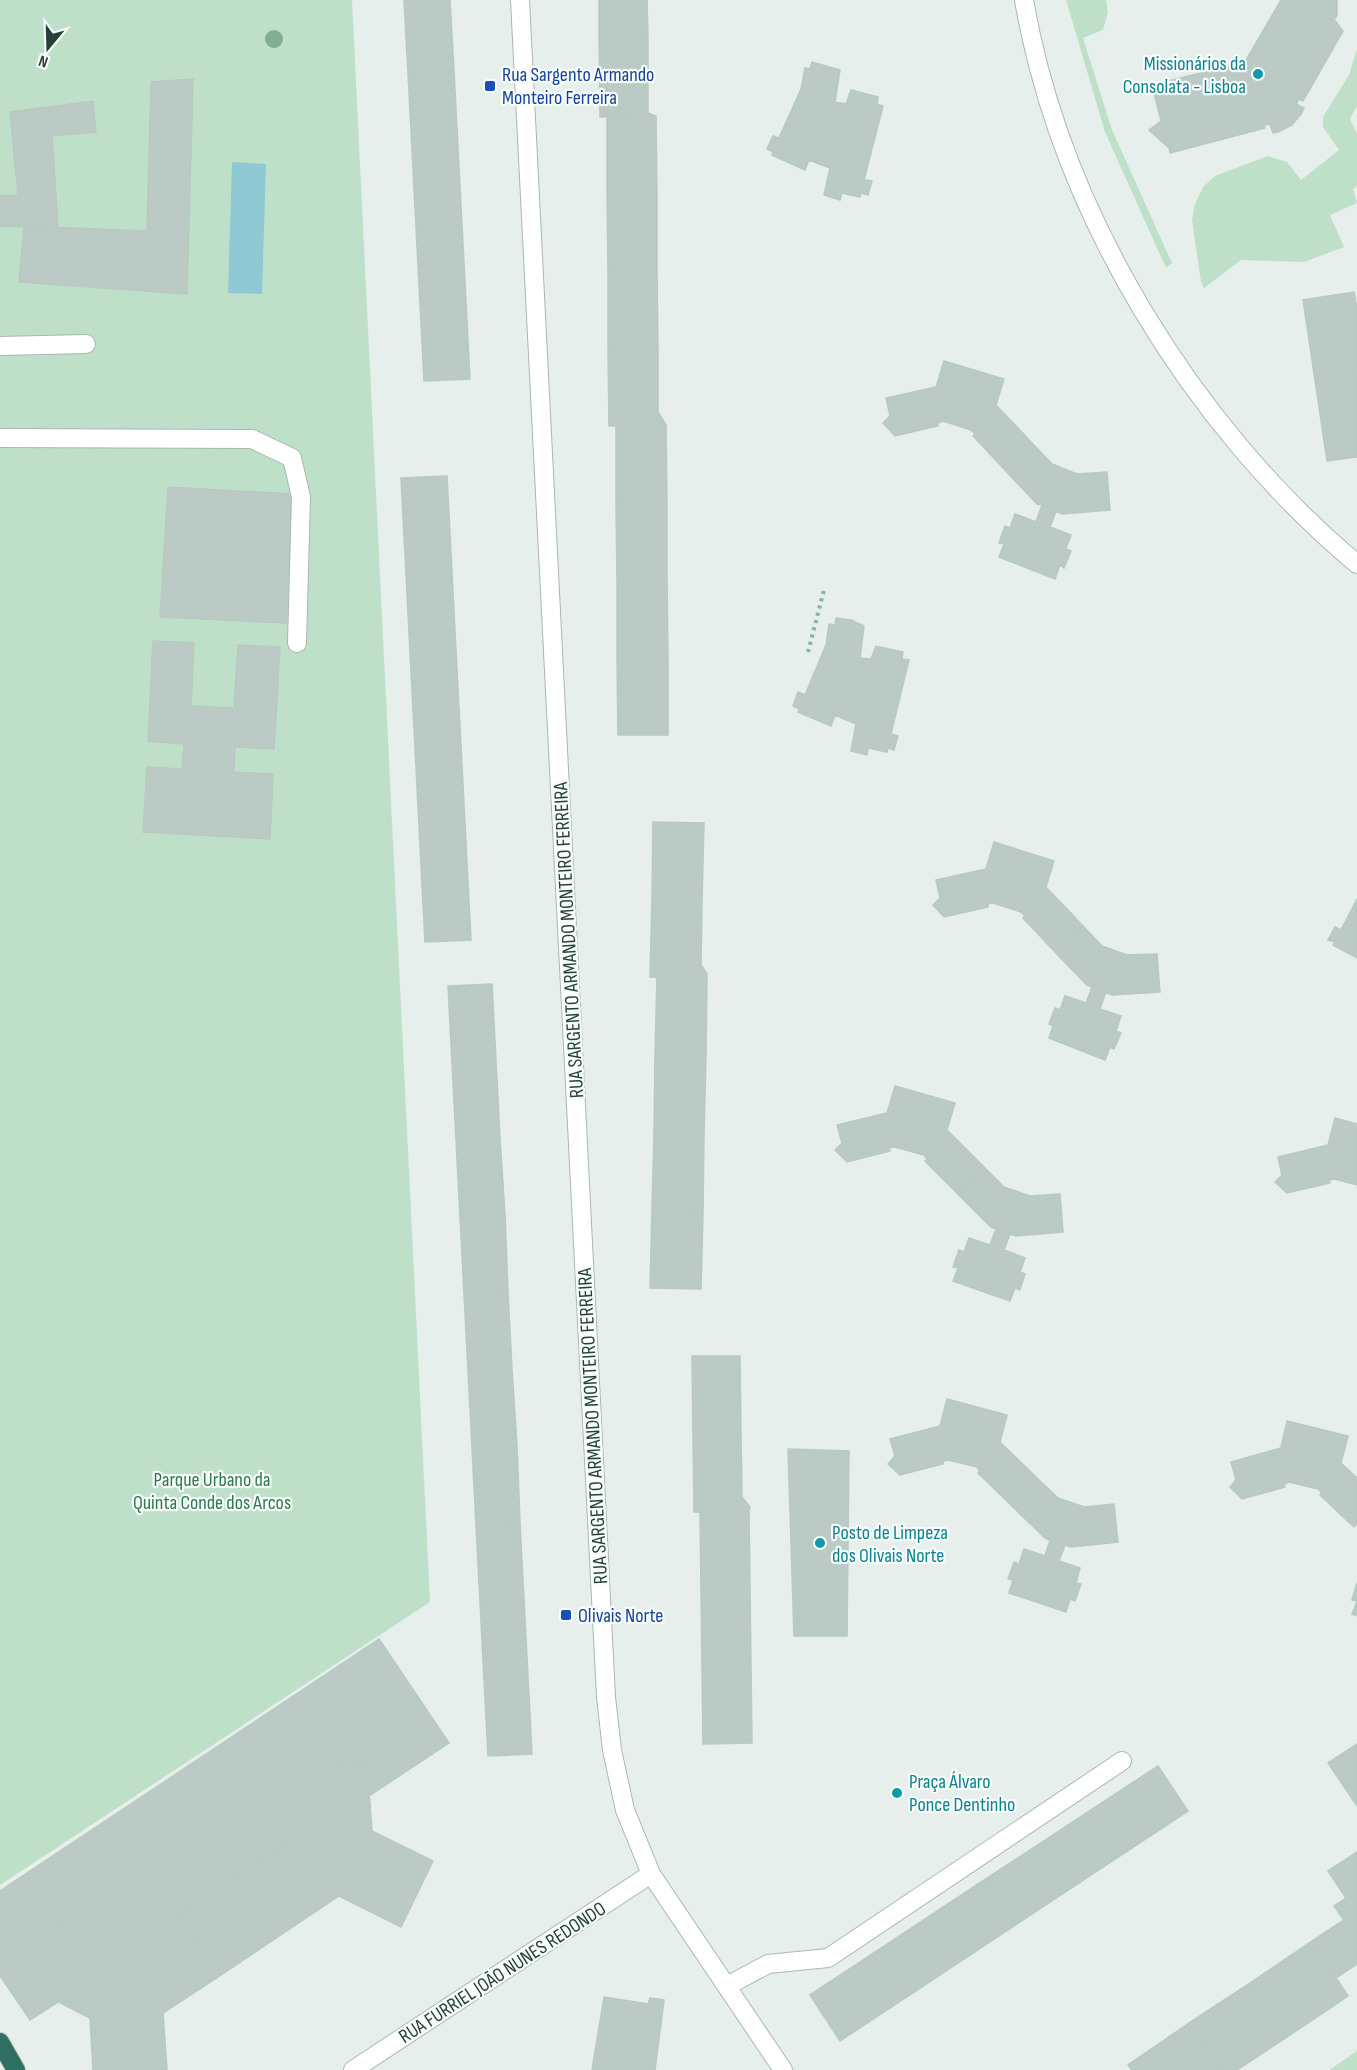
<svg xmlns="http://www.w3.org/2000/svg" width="1357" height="2070" font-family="'Sofia Sans Condensed',sans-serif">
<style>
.green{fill:#bfe0c8}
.water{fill:#8ec9d4}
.building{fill:#bbcac4;stroke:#b8c9c2;stroke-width:1.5}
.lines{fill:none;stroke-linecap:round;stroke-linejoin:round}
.minor-casing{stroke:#a8b8b2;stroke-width:20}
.highway-casing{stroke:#c2cac8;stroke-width:20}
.path{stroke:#86b3a5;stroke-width:4;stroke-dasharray:3 4.5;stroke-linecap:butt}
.minor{stroke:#fff;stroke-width:18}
.highway{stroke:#2f6f62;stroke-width:18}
.tree{fill:#80af93}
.culture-dot{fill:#0f9aa8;stroke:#f7fbf9;stroke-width:2}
.transit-dot{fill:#1a4fb4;stroke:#f7fbf9;stroke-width:2}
.labels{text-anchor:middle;stroke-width:4.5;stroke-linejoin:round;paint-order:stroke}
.culture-label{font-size:20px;fill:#0d838f;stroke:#f7fbf9;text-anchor:start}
.transit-label{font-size:20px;fill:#164399;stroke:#f7fbf9;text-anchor:start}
.street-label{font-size:20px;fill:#24423a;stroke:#f7fbf9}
.park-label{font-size:20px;fill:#2d7a4b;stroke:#f7fbf9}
</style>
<rect width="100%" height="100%" fill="#e6efeb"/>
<path class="green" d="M0,0H352L430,1602L0,1885Z
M1066,0H1106L1108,12L1103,30L1083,38L1112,130L1172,263L1166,268L1105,132Z
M1357,49V106L1350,119L1357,134V186L1353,189L1357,203L1330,215L1344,247L1304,262L1241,260L1204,288L1201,282L1192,220L1195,204L1203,187L1215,176L1268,156L1287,162L1301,180L1339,150L1323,127V117L1349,75Z
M1357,2051V2070H1329Z"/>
<path class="water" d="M232,162L266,164L262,294L228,293Z"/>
<path class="building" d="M404,0H450L454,71L408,73Z
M599,0H647L648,39H599Z
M1281,0H1337V16L1334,19L1343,31L1303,101L1299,99L1296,104L1304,108L1301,114L1292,125L1278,132L1273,133L1270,124L1264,125L1265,128L1170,153L1169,148L1149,130L1161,121L1152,85L1245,62Z
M599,39H648V113L656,116L600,117Z
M812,62L840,70L835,102L846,104L851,90L878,97L877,104L883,106L864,180L872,181L868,195L861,193L860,197L842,193L840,200L824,195L830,168L809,160L805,170L772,155L773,152L767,149L773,136L779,138L801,89L805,68L810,69Z
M454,71L458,148L412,150L408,73Z
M193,79L187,294L19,282L24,226L147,231L151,82Z
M93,101L96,132L52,136L58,228L0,226V196L18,195L10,112Z
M607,116H656L657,194H607Z
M458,148L462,225L416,227L412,150Z
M607,194H657V271H608Z
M462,225L466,302L420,304L416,227Z
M608,271H657L658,348H608Z
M1354,292L1357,308V374L1315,380L1303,300Z
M466,302L470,379L424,381L420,304Z
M608,348H658V412L666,425L609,426Z
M944,361L1004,379L996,405L1033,444L1005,470L973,436L975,434L971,430L943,421L938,423V426L895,436L883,423L890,416L886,398L936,387Z
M1357,374V457L1327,461L1315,380Z
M666,425L667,503H616V426Z
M1033,444L1052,464L1077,474L1107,472L1110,510L1062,514L1056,511L1050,527L1071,535L1066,549L1071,551L1064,568L1060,565L1055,579L999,557L1004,544L999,543L1005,526L1010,528L1015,514L1036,522L1042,505L1037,504L1005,470Z
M447,476L451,553L405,555L401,478Z
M168,487L293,494L286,623L160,617Z
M616,503H667V580L617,581Z
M451,553L455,631L409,633L405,555Z
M667,580L668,658H617V581Z
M836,618L851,620L864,626L860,658L871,659L876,646L903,652L902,659L909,660L891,734L898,736L894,750L888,748L887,752L868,748L867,755L851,751L856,724L835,715L831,726L798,712L799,709L793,706L798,692L805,695L826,645L829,624L835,625Z
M455,631L459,708L413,710L409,633Z
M153,641L194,643L191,706L234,708L238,645L280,647L274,749L235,747L234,772L273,774L270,839L143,832L147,767L182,769L184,744L148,741Z
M617,658H668V735H618Z
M459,708L463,785L417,787L413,710Z
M463,785L467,863L421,865L417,787Z
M653,822L704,823L702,901L652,899Z
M994,842L1054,861L1046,887L1083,926L1055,952L1023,918L1025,916L1021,912L993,903L988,904V907L944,917L933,905L940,898L936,880L986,869Z
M467,863L471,940L425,942L421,865Z
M652,899L702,901L701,965L707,974V978L650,977Z
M1357,899V958L1333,945L1335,942L1328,940L1335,927L1341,930Z
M1083,926L1102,946L1127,955L1157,954L1160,992L1112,995L1106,992L1100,1009L1121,1016L1116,1031L1121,1033L1114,1049L1110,1047L1105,1060L1049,1038L1053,1026L1049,1024L1055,1008L1060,1010L1065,996L1086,1003L1092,987L1087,985L1055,952Z
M657,977L707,978L706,1056L655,1055Z
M492,984L496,1061L452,1063L448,986Z
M655,1055L706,1056L704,1134L654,1133Z
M496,1061L500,1138L456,1140L452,1063Z
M895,1086L955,1103L947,1130L985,1168L958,1194L925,1161L927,1159L924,1155L895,1147L889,1148L890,1151L847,1162L835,1150L842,1143L837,1125L887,1113Z
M1335,1118L1357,1124V1185L1335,1179L1329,1180L1330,1183L1287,1193L1275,1182L1282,1175L1278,1157L1328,1145Z
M654,1133L704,1134L703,1212L652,1210Z
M500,1138L505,1215L460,1217L456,1140Z
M985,1168L1004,1187L1030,1196L1060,1194L1063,1232L1016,1236L1010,1234L1004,1250L1025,1258L1020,1272L1025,1274L1020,1290L1015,1288L1010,1301L953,1281L958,1268L953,1267L959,1250L964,1252L969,1238L990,1245L996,1229L991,1227L958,1194Z
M652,1210L703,1212L701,1289L650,1288Z
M505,1215L508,1292L464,1294L460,1217Z
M508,1292L512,1369L468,1371L464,1294Z
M692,1356H740L741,1434H693Z
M512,1369L517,1446L472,1448L468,1371Z
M947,1399L1007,1415L1000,1442L1038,1479L1012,1506L978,1473L980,1471L977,1467L948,1460L943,1461V1464L900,1475L888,1464L895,1456L890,1439L940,1426Z
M1287,1421L1348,1436L1341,1463L1357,1478V1524L1354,1527L1320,1495L1322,1493L1318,1489L1289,1482L1284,1484L1285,1487L1242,1499L1230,1487L1236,1480L1231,1462L1281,1448Z
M693,1434H741L742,1497L750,1507L749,1511L694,1512Z
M517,1446L520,1523L476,1525L472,1448Z
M788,1449L849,1451L847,1636H794Z
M1038,1479L1058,1498L1084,1507L1114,1504L1118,1542L1071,1547L1065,1545L1059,1561L1080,1568L1076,1583L1081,1584L1075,1601L1070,1599L1066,1612L1009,1593L1013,1580L1008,1579L1014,1562L1019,1564L1024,1549L1045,1556L1050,1540L1045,1538L1012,1506Z
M749,1511L750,1589H701L700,1512Z
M520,1523L524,1600L480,1602L476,1525Z
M1357,1583V1616L1352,1614L1357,1601L1352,1600Z
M701,1589H750L751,1666H702Z
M524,1600L528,1677L484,1679L480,1602Z
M379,1639L449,1743L369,1796L367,1763L294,1767L299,1835L122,1953L61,1922L29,1987L58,2002L30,2020L0,1976V1891Z
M702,1666H751L752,1743L703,1744Z
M528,1677L532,1754L488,1756L484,1679Z
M1357,1744V1806L1328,1763Z
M367,1763L372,1831L433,1861L401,1927L339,1896L221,1975L180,1914L299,1835L294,1767Z
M1158,1766L1188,1811L1014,1926L984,1880Z
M1357,1852V1964L1336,1978L1312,1941L1344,1920L1334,1906L1346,1898L1328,1871Z
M984,1880L1014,1926L840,2041L810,1995Z
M180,1914L221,1975L163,2013L167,2070H93L90,2018L29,1987L61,1922L122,1953Z
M1312,1941L1348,1996L1287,2037L1250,1983Z
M1250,1983L1287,2037L1237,2070H1221L1189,2023Z
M604,1997L648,2004L650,1998L664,2000L655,2070H592Z
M1189,2023L1221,2070H1132L1128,2065Z"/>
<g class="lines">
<g class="minor-casing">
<path id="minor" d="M520,0L606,1697L612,1750L625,1810L651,1874L783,2070
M1024,0C1061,213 1192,426 1357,564
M0,346L86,344
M0,438L252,439L292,458L301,497L297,643
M727,1986L768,1964L828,1958L1122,1761
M353,2070L651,1874"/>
</g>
<g class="highway-casing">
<path id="highway" d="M0,2042L16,2070"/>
</g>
<path class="path" d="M808,652L824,590"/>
<use href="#minor" class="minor"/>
<use href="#highway" class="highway"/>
</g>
<circle class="tree" cx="274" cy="39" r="9"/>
<g class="culture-dot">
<circle cx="1258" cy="74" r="6"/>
<circle cx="820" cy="1543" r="6"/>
<circle cx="897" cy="1793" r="6"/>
</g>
<g class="transit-dot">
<rect x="484" y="80" width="12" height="12" rx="3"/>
<rect x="560" y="1609" width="12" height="12" rx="3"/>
</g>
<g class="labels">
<g class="culture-label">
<text x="1246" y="70" text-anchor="end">Missionários da<tspan x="1246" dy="23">Consolata - Lisboa</tspan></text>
<text x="832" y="1539">Posto de Limpeza<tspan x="832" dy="23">dos Olivais Norte</tspan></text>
<text x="909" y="1788">Praça Álvaro<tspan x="909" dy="23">Ponce Dentinho</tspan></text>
</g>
<g class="transit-label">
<text x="502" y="81">Rua Sargento Armando<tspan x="502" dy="23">Monteiro Ferreira</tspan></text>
<text x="578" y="1622">Olivais Norte</text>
</g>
<g class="street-label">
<text transform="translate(568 940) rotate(-93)" y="7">RUA SARGENTO ARMANDO MONTEIRO FERREIRA</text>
<text transform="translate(592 1426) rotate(-93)" y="7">RUA SARGENTO ARMANDO MONTEIRO FERREIRA</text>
<text transform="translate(502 1972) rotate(-33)" y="7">RUA FURRIEL JOÃO NUNES REDONDO</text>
</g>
<g class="park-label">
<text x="212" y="1486">Parque Urbano da<tspan x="212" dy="23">Quinta Conde dos Arcos</tspan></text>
</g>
</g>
<g transform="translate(48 48) rotate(199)" stroke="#f7fbf9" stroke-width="4.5" paint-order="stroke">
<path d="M0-4.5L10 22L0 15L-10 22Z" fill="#24423a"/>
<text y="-9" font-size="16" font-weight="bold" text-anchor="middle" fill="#24423a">N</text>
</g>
</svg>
